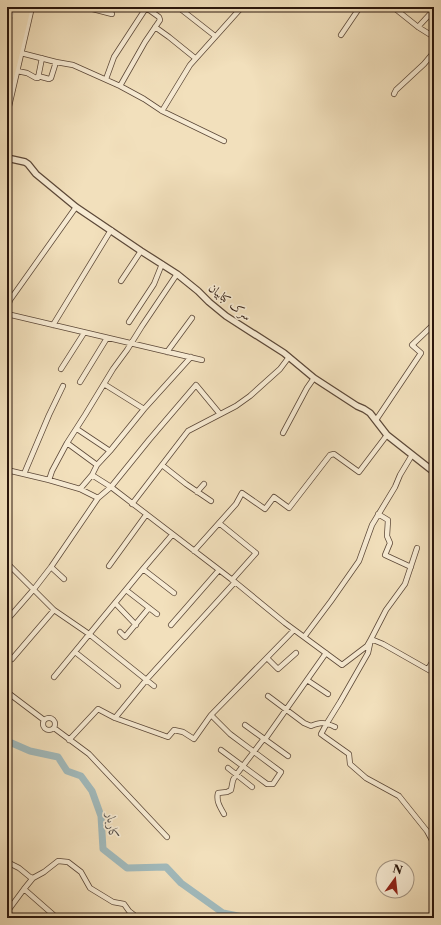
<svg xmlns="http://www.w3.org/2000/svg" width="441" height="925" font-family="'Libre Caslon Text',Amiri,serif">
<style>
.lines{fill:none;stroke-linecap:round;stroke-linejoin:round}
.river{stroke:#a1babc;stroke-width:7}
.minor-casing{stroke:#5c4838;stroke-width:6}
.tertiary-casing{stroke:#5c4838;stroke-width:8}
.trunk-casing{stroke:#2a160c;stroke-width:10}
.minor{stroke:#f7ebd3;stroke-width:4.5}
.tertiary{stroke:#f7ebd3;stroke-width:5.5}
.trunk{stroke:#f2e0bc;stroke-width:8}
.labels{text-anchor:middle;stroke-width:3.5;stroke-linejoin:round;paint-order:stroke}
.street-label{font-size:12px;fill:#2a160c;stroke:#f7ebd3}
.water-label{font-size:13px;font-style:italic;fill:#544f4a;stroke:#f7ebd3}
</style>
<rect width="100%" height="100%" fill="#f2e0bc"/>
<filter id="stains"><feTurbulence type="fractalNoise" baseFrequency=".005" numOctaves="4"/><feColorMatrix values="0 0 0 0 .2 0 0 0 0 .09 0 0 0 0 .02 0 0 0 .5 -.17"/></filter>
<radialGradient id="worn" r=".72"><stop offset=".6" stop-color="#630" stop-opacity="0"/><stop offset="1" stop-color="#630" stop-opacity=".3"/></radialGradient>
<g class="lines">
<path class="river" d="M7,741L30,751L58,757L67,771L81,776L92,791L101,816L103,849L127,868L166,867L181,883L223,913L248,918"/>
<g class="minor-casing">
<path id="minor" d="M85,7L112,14
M178,7L215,36
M393,7L418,27L434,37
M155,27L169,37L195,58
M418,27L430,14L432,15H434
M7,32L13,7
M341,35L360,7
M21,53L56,62L73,65L120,86L144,99L162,111L224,141
M17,71L27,73L36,78H38L42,58
M38,76L49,79L51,78L56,62
M106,79L114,57L146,8
M120,86L145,42L160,20L159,17L145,7
M394,94L396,90L424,64L434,52
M162,111L190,65L242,7
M7,115L32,7
M121,281L141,251
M7,309L10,300L76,207
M7,314L202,360
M129,322L154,284L162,264
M53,325L111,230
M167,352L192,318
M61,369L84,333
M80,382L107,338
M104,384L144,409
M376,420L421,353L412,345L434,324
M77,429L110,451
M283,433L307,388L314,378
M67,443L97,465
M162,465L186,484L211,501
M7,470L49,480L80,489L98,498
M24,474L49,415L63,386
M92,475L111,487L235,582L285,623L342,665L367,646L371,639L383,644L434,673
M49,480L52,471L67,443L85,415L113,369L127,350L142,326L177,274
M80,489L92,475L97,465L110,451L144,409L191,357
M197,492L204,484
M132,504L188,431L236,406L250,396L280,369L289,357
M378,514L388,520L387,536L390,543L385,555L411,567
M219,523L256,553L232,580
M417,548L405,584L386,610L371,639L368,653L340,702L327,723L321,734L325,737L349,754L350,764L366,778L399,796L427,831L434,844
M194,551L236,504L242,493L265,509L274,497L289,508L330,455L334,454L359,472L387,435
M7,563L54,610L89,634L154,686
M109,566L146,515
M51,567L64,579
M143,569L174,593
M126,590L157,614
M115,603L136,625
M7,620L34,589L51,567L98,498L111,487L149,440L196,385L220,414
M171,625L219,570
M120,632L125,637L149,608
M304,637L331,601L359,561L372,525L395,487L400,475L412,455
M75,652L118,686
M267,658L278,669L296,653
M12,659L54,610
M428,669L434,659
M54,677L143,569L172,535
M307,680L328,694
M7,692L44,720
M268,696L304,723L311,726C321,722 325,722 335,727
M211,715L230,734L281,772L273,784H267L221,750
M43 724a6 6 0 1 1 12 0a6 6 0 1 1-12 0Z
M115,718L168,737L174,730L183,732L194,739L211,715L294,630
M245,725L288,756
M54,728L89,754L167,837
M69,740L98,709L115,718L147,679L235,582
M228,768L252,787
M224,814C220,807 216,801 218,793L227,792L231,790L233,780L236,775L262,741L266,738L326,653
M7,862L19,868L30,877L33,878L44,872L58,861L68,862L81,872L90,888L113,902L124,904L129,911L138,918
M24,889L57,918
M7,912L24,889L33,878"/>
</g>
<g class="tertiary-casing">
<path id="tertiary" d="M7,158L25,162L28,164L36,174L76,207L141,251L177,274L198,291L209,302L226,316L284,353L314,378L357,406L364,409L370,413L387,435L434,472"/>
</g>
<g class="trunk-casing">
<path id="trunk" d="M7,58L19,7
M7,90L27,7"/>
</g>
<use href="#minor" class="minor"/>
<use href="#tertiary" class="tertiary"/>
<use href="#trunk" class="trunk"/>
</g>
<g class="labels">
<g class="street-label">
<text transform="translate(230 302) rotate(39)" y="4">سرک کبابیان</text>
</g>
<g class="water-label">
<text transform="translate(113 826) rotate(83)" y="5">کاربار</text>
</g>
</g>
<rect width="441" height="925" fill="none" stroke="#f2e0bc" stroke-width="24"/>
<rect x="8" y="8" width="425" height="909" fill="none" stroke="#2a160c" stroke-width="2"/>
<rect x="12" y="12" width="417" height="901" fill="none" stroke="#2a160c"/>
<g transform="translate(395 879) rotate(15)"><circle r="19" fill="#f7ebd3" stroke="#a59683"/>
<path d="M0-3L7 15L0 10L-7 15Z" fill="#8f2418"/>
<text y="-6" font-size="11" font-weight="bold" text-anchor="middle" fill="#2a160c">N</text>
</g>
<rect width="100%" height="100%" filter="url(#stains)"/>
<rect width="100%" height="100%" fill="url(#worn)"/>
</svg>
